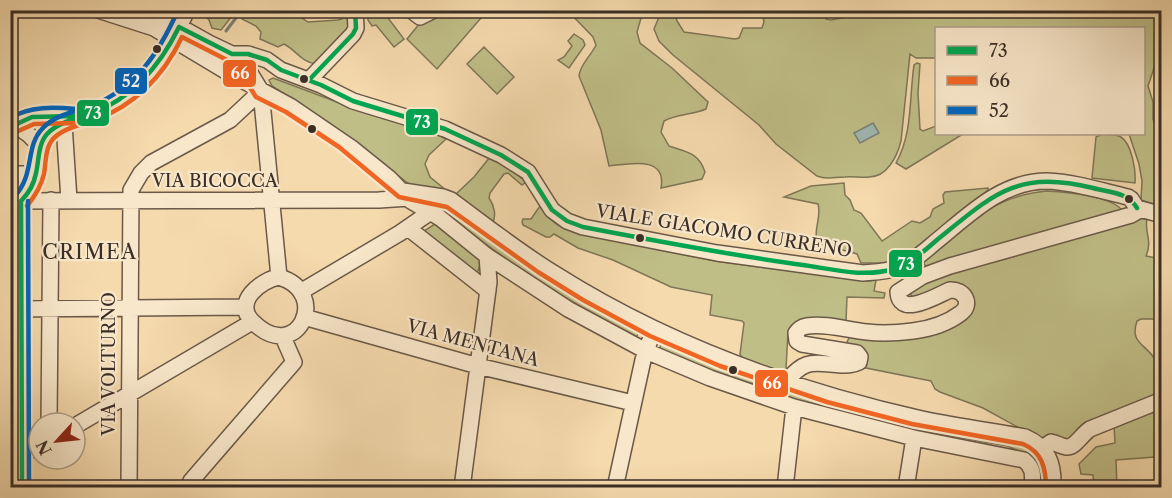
<svg xmlns="http://www.w3.org/2000/svg" width="1172" height="498" font-family="'Libre Caslon Text',serif">
<style>
.green{fill:#c0be87;stroke:#7e7657;stroke-width:1.5}
.water{fill:#a0b8b4;stroke:#78817c;stroke-width:1.5}
.lines{fill:none;stroke-linecap:round;stroke-linejoin:round}
.stream{stroke:#78817c;stroke-width:3}
.minor-casing{stroke:#6a5948;stroke-width:18}
.minor{stroke:#f8e7ca;stroke-width:15}
.bus-1-casing{stroke:#f8e7ca;stroke-width:9}
.bus-2-casing{stroke:#f8e7ca;stroke-width:9}
.bus-3-casing{stroke:#f8e7ca;stroke-width:9}
.bus-1{stroke:#00a651;stroke-width:4.5}
.bus-2{stroke:#f26522;stroke-width:4.5}
.bus-3{stroke:#0065bd;stroke-width:4.5}
.bus-dot{fill:#3b2e27;stroke:#f8e7ca;stroke-width:2}
.labels{text-anchor:middle;stroke-width:4.5;stroke-linejoin:round;paint-order:stroke}
.street-label{font-size:18px;fill:#3b2e27;stroke:#f8e7ca}
.neighbourhood-label{font-size:20px;letter-spacing:1.5px;fill:#3b2e27;stroke:#f8e7ca}
.line-badge{stroke:#f8e7ca;stroke-width:2}
.badge-label{font-size:16px;text-anchor:middle;font-weight:bold;fill:#fff}
</style>
<rect width="100%" height="100%" fill="#f5daad"/>
<filter id="stains"><feTurbulence type="fractalNoise" baseFrequency=".00333" numOctaves="4"/><feColorMatrix values="0 0 0 0 .2 0 0 0 0 .09 0 0 0 0 .02 0 0 0 .5 -.17"/></filter>
<radialGradient id="worn" r=".72"><stop offset=".6" stop-color="#630" stop-opacity="0"/><stop offset="1" stop-color="#630" stop-opacity=".3"/></radialGradient>
<path class="green" d="M290,10L308,22L338,20L342,19V11H351L352,25L316,64C301,62 296,50 284,44L278,47L260,39L261,32L256,26L242,19L247,11Z
M662,10L674,11L677,21L684,32L735,39L739,38L743,28H762L764,22L762,11H824L826,19L831,20L884,10L1161,11V47L1148,86L1153,102V119L1161,146L1160,206L1141,200L1142,181L1139,164L1129,134H1144V28H936V58H916L910,54L901,141C897,157 887,177 869,177C861,178 853,176 845,177C835,177 826,180 817,176L776,144L759,125L673,55L659,41L654,29Z
M201,11H219L228,13L230,11H236L221,30L212,28L209,20Z
M367,11H397L388,18L404,39L394,47L376,25L372,26L368,20Z
M450,11H487L437,69L407,39L420,23Z
M568,11H643L637,32L640,43L672,68L708,102L706,109C692,115 677,114 664,121L661,132L669,146C687,152 699,153 705,172L702,179L661,188C667,155 629,164 609,166L601,130L579,76C580,64 591,56 596,45L593,37Z
M574,34L583,40L585,45L569,68L558,60L564,57L572,46L568,41Z
M484,47L514,77L497,94L467,64Z
M917,63L920,64L918,93L920,129L923,131L936,126V134H963L906,169L896,163C913,133 909,98 914,65Z
M273,78L369,114L432,132L446,139L429,155L425,164L430,177L447,191L414,187L409,184L342,132L272,86L269,80Z
M1102,134C1108,135 1116,134 1121,137C1132,144 1136,171 1135,183L1092,178L1096,137Z
M490,157L503,163L526,182L522,185L508,173L504,174L490,193L489,198C494,205 497,216 492,224L455,195L474,177Z
M844,183L845,195L850,200L854,210L861,213L882,241L912,221L920,223L930,217L933,209L944,203L943,195L945,192L988,188V190L909,254L888,263H861L857,254L817,243C813,229 822,217 818,204L784,197L811,186Z
M1047,191C1065,192 1111,196 1122,210L926,266L924,264V261C966,227 990,196 1047,191Z
M540,206L549,218L558,225L567,229L597,237L715,261L868,281L876,280L874,291L885,293L884,298L847,297L846,321L791,328L788,332L786,369L782,372H778L743,360L740,354L744,323L742,321L710,315L712,295L671,287L613,260L578,248L554,234L550,237H546L523,225L522,222L523,219H531Z
M450,207L528,264L564,288L640,330L636,338C569,302 505,262 446,213Z
M1141,219H1147C1144,233 1153,240 1146,256L1156,258L1161,265V319H1141L1137,321C1129,344 1147,344 1156,361C1161,372 1161,382 1161,394L1070,442L1043,441L983,408L940,392L935,389L931,381L861,367L847,342L850,336L926,333L972,295L963,285L956,283L913,298L909,292L913,288L949,272L1005,259Z
M435,224L481,261L477,274L424,231Z
M661,340C714,364 768,385 824,400C890,418 959,429 1026,444C1046,456 1046,466 1047,487H1039C1043,460 1030,455 1007,446C946,435 884,425 823,409C767,393 713,372 660,349Z
M1161,404V487H1158L1157,460L1155,457L1116,460L1117,487H1098L1094,485L1093,475L1081,474L1079,464L1096,447L1115,443L1114,425Z"/>
<path class="water" d="M873,123L879,133L860,143L854,133Z"/>
<g class="lines">
<path class="stream" d="M226,31L242,10"/>
<g class="minor-casing">
<path id="minor" d="M98,10L154,28L229,73L290,106L353,149L389,178L411,201L440,218L487,256L568,309L646,351L710,378L794,407L914,438L1024,460C1034,468 1033,475 1032,488
M145,10L159,15L209,43L232,54L250,73L261,91L279,277
M411,10L420,17L434,10
M232,54H248L267,60L281,70L321,85L353,101L445,129L501,155L528,172L552,210L567,221L583,227L717,253L863,273C876,272 887,272 899,267C912,262 923,253 933,244C967,217 1000,181 1047,181C1074,182 1102,191 1128,197L1131,199L1137,208
M309,80L353,34L356,28L355,10
M10,122L28,134L41,147
M64,124L69,200
M10,127C27,112 57,115 77,116
M10,174H26L38,169
M403,191L443,197L451,200C485,225 519,252 555,274C667,345 793,390 922,419C956,426 991,431 1025,437C1048,447 1054,463 1053,488
M10,201L379,200L409,198
M21,201L22,488
M21,201C45,180 33,147 47,134C58,122 78,118 93,113C145,94 165,59 187,10
M1137,208L1162,215
M408,228L488,291
M279,277C332,292 297,367 252,321C233,302 261,280 279,277Z
M302,291L400,233L429,213
M10,309L246,307
M304,317L478,366L633,403
M786,382C805,358 813,363 841,365C848,365 853,365 859,362L860,357L857,353L802,344L797,341L796,333C799,329 801,327 807,326C826,323 848,330 867,332C882,334 898,333 913,331C929,329 948,323 961,313C973,304 964,289 950,290C938,295 899,319 898,292L923,276L950,266L1131,215L1136,212L1137,208
M49,423L51,200
M75,426L252,322
M1043,448L1051,442C1056,443 1061,446 1066,447C1075,448 1082,434 1090,429L1162,400
M10,449L22,454L39,446
M129,488L131,190L141,173L151,163L230,120L261,91
M188,488L191,481L294,362L283,337
M462,488L489,282L487,256
M615,488L643,360L654,329
M785,488L794,407
M906,488L914,438"/>
</g>
<use href="#minor" class="minor"/>
<g class="bus-1-casing">
<path id="bus-1" d="M179,27L232,54H248L267,60L281,70L321,85L353,101L445,129L501,155L528,172L552,210L567,221L583,227C656,241 729,255 803,265C832,269 864,278 893,269C911,264 924,251 938,239C995,193 1017,170 1093,188C1111,193 1127,192 1137,208
M309,80L353,34L356,28L355,10
M10,127L32,117L74,116
M21,201L22,488
M21,201C29,193 34,184 36,173C39,160 38,144 47,134C59,121 78,119 93,113C134,97 160,66 179,27"/>
</g>
<g class="bus-2-casing">
<path id="bus-2" d="M14,133L34,124L74,123
M14,201V488
M27,206C35,196 41,187 44,174C46,163 45,148 53,139C63,128 81,125 95,120C135,105 164,75 182,37L227,60L244,78L256,97L286,112L339,147L399,197L447,207L538,272L583,300L650,336L720,366L827,402L912,424L1023,444C1042,452 1046,468 1046,488"/>
</g>
<g class="bus-3-casing">
<path id="bus-3" d="M10,118C30,106 54,107 76,109
M15,196C35,174 25,147 42,129C54,115 74,112 91,106C136,88 159,53 178,10
M28,201L29,488"/>
</g>
<use href="#bus-1" class="bus-1"/>
<use href="#bus-2" class="bus-2"/>
<use href="#bus-3" class="bus-3"/>
</g>
<g class="bus-dot">
<circle cx="157" cy="49" r="5"/>
<circle cx="304" cy="79" r="5"/>
<circle cx="312" cy="129" r="5"/>
<circle cx="1129" cy="199" r="5"/>
<circle cx="640" cy="238" r="5"/>
<circle cx="733" cy="370" r="5"/>
</g>
<g class="labels">
<g class="street-label">
<text x="215" y="187">VIA BICOCCA</text>
<text transform="translate(724 231) rotate(9)" y="6">VIALE GIACOMO CURRENO</text>
<text transform="translate(473 343) rotate(15)" y="6">VIA MENTANA</text>
<text transform="translate(109 364) rotate(-90)" y="6">VIA VOLTURNO</text>
</g>
<g class="neighbourhood-label">
<text x="90" y="259">CRIMEA</text>
</g>
</g>
<g class="line-badge">
<rect x="222" y="59" width="35" height="29" rx="6" fill="#f26522"/>
<rect x="114" y="67" width="34" height="28" rx="6" fill="#0065bd"/>
<rect x="76" y="99" width="34" height="28" rx="6" fill="#00a651"/>
<rect x="405" y="108" width="34" height="28" rx="6" fill="#00a651"/>
<rect x="888" y="249" width="35" height="29" rx="6" fill="#00a651"/>
<rect x="754" y="369" width="35" height="29" rx="6" fill="#f26522"/>
</g>
<g class="badge-label">
<text x="240" y="79">66</text>
<text x="131" y="87">52</text>
<text x="93" y="119">73</text>
<text x="422" y="128">73</text>
<text x="906" y="270">73</text>
<text x="772" y="389">66</text>
</g>
<rect width="1172" height="498" fill="none" stroke="#f5daad" stroke-width="36"/>
<rect x="12" y="12" width="1148" height="474" fill="none" stroke="#3b2e27" stroke-width="3"/>
<rect x="18" y="18" width="1136" height="462" fill="none" stroke="#3b2e27" stroke-width="1.5"/>
<rect x="935" y="27" width="210" height="108" fill="#f8e7ca" stroke="#ac9d89" stroke-width="1.5"/>
<rect x="947" y="46" width="30" height="9" fill="#00a651" stroke="#ac9d89" stroke-width="1.5"/>
<text x="989" y="57" font-size="18" fill="#3b2e27">73</text>
<rect x="947" y="76" width="30" height="9" fill="#f26522" stroke="#ac9d89" stroke-width="1.5"/>
<text x="989" y="87" font-size="18" fill="#3b2e27">66</text>
<rect x="947" y="106" width="30" height="9" fill="#0065bd" stroke="#ac9d89" stroke-width="1.5"/>
<text x="989" y="117" font-size="18" fill="#3b2e27">52</text>
<g transform="translate(57 441) rotate(243)"><circle r="28" fill="#f8e7ca" stroke="#ac9d89" stroke-width="1.5"/>
<path d="M0-4.5L10 22L0 15L-10 22Z" fill="#8f2418"/>
<text y="-9" font-size="16" font-weight="bold" text-anchor="middle" fill="#3b2e27">N</text>
</g>
<rect width="100%" height="100%" filter="url(#stains)"/>
<rect width="100%" height="100%" fill="url(#worn)"/>
</svg>
